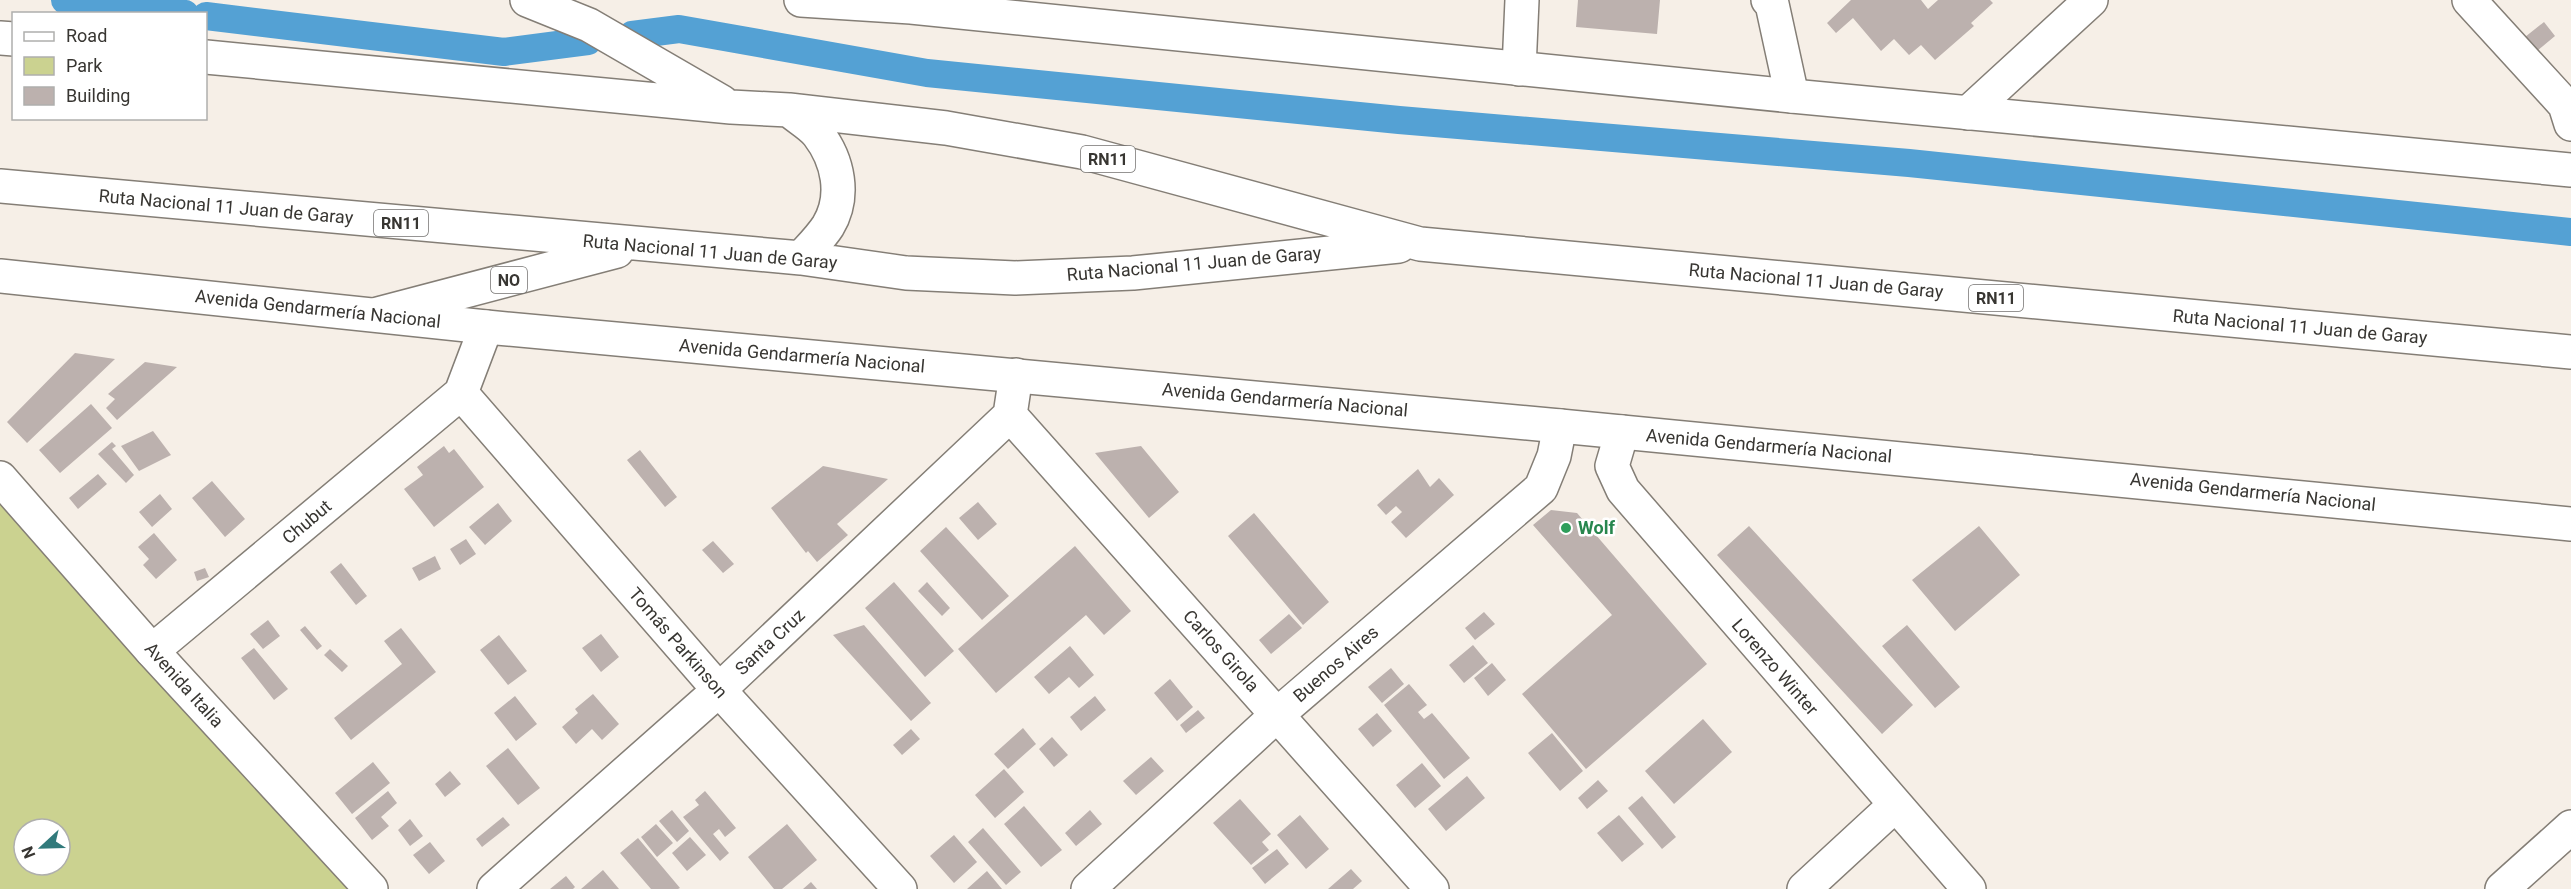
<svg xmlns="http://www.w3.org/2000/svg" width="2571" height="889" font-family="Roboto,sans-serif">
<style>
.green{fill:#cbd290;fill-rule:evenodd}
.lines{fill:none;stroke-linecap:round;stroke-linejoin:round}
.canal{stroke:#54a1d4;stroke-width:28}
.building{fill:#bcb1ae}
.minor-casing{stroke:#847e76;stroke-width:36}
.major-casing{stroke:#847e76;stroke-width:36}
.highway-casing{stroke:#847e76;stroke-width:36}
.minor{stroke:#fff;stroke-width:33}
.major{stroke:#fff;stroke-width:33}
.highway{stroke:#fff;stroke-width:33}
.leisure-dot{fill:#2e9e5b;stroke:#fff;stroke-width:2}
.labels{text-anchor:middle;stroke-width:5;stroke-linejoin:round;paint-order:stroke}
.shield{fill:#fff;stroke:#747270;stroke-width:1.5}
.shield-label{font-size:16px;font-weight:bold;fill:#383632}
.street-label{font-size:18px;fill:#383632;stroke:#fff}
.leisure-label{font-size:18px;font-weight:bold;fill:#27864d;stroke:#fff;text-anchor:start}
</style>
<rect width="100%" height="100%" fill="#f6efe7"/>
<path class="green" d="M0,485L353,889H0ZM24,829H60V865H24Z"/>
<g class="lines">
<path class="canal" d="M65,0L185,14
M206,16L504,52L588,41
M632,35L679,29L927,73L1399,120L1909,163L2571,232"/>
</g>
<path class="building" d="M1578,0H1660L1657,34L1576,27Z
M1851,0H1921L1928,9L1938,0H1990L1993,3L1971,23L1974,26L1935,60L1921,45L1909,55L1894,39L1881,51L1853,18L1836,33L1827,23Z
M2544,22L2555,36L2537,51L2525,37Z
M75,353L115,359L27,443L7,422Z
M145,362L177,367L117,420L106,408L115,399L108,394Z
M91,404L112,428L60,473L39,450Z
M153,431L171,455L139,471L121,446Z
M112,442L116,446L112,449L134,475L126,483L98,454Z
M444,446L449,453L454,449L484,487L434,527L404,489L423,475L417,467Z
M1141,446L1179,492L1149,518L1095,453Z
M640,450L677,497L665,507L627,460Z
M823,466L888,479L837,524L848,535L817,562L808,551L806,553L771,508Z
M1418,469L1430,487L1439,478L1454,495L1406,538L1391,522L1402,512L1396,506L1386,515L1377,505Z
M98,474L107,484L78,509L69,498Z
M212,481L245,519L225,537L192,498Z
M160,494L172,509L152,527L139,512Z
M978,502L997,524L978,540L959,518Z
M498,503L512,521L485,545L469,527Z
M1551,510L1577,513L1707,664L1586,769L1522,694L1612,615L1533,525Z
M1254,513L1329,602L1303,625L1228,536Z
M1749,526L1913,705L1882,734L1717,555Z
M1979,526L2020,575L1955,631L1912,580Z
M946,527L1009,596L982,620L920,551Z
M154,533L177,560L156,579L143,565L149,559L138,547Z
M466,539L476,554L460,565L450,549Z
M713,541L734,564L723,573L702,550Z
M1075,546L1131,611L1104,635L1086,615L996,693L958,649Z
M435,556L441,569L419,581L412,568Z
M341,563L367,596L356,605L330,572Z
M205,568L209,577L197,581L194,572Z
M894,582L954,651L925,677L865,608Z
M927,582L950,608L942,616L918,591Z
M1484,612L1495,624L1475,640L1465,628Z
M1289,614L1302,628L1271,654L1259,640Z
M268,620L280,636L263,649L250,634Z
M864,625L931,703L911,721L833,635Z
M1907,625L1960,687L1935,708L1882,646Z
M305,626L322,646L317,650L300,630Z
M401,628L436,672L351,740L334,718L402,664L384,641Z
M601,634L619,657L601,672L582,648Z
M499,635L527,671L508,685L480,650Z
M1473,645L1488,663L1464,683L1449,665Z
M1070,646L1094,675L1079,688L1069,677L1049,694L1034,677Z
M254,648L288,689L274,700L241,658Z
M330,649L348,666L342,672L324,655Z
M1492,663L1506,680L1488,696L1474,678Z
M1391,668L1404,684L1382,703L1368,687Z
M1170,679L1193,707L1177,721L1154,693Z
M1409,684L1427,705L1418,712L1424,719L1432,713L1470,758L1444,779L1384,705Z
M593,694L619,724L602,740L592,729L576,744L562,727L578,713L575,709Z
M515,696L537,724L516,741L494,713Z
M1095,696L1106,710L1081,731L1070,717Z
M1198,710L1205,718L1186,733L1180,725Z
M1377,713L1392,731L1373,747L1358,729Z
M1703,719L1732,752L1674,804L1645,771Z
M1023,728L1036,744L1008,769L994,754Z
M911,729L920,739L902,755L893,745Z
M1552,733L1583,771L1560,791L1528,753Z
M1052,737L1068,755L1054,767L1039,749Z
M508,748L540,788L518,805L486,766Z
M1151,757L1164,771L1136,795L1123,781Z
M373,762L390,783L352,814L335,793Z
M1422,763L1441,786L1415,808L1396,785Z
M1004,769L1024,792L995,818L975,795Z
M450,771L461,784L445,797L435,784Z
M1467,776L1485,798L1446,831L1428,809Z
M1598,780L1608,791L1587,809L1578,798Z
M388,791L397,803L381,817L389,826L372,840L355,818Z
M705,791L736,828L725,837L719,829L713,834L729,853L720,861L683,817L699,805L695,800Z
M1642,796L1676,837L1662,849L1628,808Z
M1240,799L1271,834L1262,842L1269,850L1251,865L1213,823Z
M1024,806L1062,850L1041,867L1004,824Z
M672,810L689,831L677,842L659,821Z
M1090,810L1102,824L1076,846L1065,833Z
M1300,815L1329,849L1306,869L1277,835Z
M1619,815L1644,844L1622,862L1597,833Z
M503,817L510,825L482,847L476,839Z
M410,819L423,836L410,846L398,830Z
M656,824L673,843L657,857L641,837Z
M787,824L817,860L782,889H774L748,857Z
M983,828L1021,872L1006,885L968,842Z
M954,835L977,862L954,883L930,856Z
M690,837L706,855L687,871L672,853Z
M638,838L680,888L678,889H651L620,853Z
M430,842L445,861L429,874L413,855Z
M1277,849L1289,864L1265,884L1252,868Z
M1351,869L1362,881L1353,889H1328Z
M603,870L619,889H581Z
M987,871L1002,889H967Z
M566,876L575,887L573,889H550Z
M811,882L817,889H803Z"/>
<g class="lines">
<g class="minor-casing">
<path id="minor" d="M1768,0L1772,4L1792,96
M2469,0L2565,105L2571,124
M1519,69L1522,0
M1968,113L2091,0
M461,393L719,690L900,889
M1010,415L1432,889
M1622,432L1612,466L1623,490L1969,889
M152,651L461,393L486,327
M494,889L719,690L1010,415L1016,375
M1088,889L1278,714L1541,488L1554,456L1560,426
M1804,889L1894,806
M2502,889L2571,827"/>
</g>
<g class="major-casing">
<path id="major" d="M801,0L911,7L1792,96L2571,170
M0,276L486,327L1560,426L2571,524
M0,478L152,651L371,889"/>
</g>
<g class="highway-casing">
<path id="highway" d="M527,0L589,25L722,102
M0,38L14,39
M206,57L731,107L789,110L946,128L1082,152L1420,244L2571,352
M789,110C798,118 811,125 818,134C838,160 846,196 828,226C821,237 810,248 801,258
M0,186L801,258L906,273L1015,278L1133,273L1399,246
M378,314L617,251"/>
</g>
<use href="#minor" class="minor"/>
<use href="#major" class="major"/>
<use href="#highway" class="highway"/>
</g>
<circle class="leisure-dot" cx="1566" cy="528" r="6"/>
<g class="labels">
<g class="shield">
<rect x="1081" y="146" width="54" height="26" rx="4.5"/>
<rect x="374" y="210" width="54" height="26" rx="4.5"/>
<rect x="491" y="267" width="36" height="26" rx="4.5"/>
<rect x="1969" y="285" width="54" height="26" rx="4.5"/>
</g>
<g class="shield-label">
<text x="1108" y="165">RN11</text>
<text x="401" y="229">RN11</text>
<text x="509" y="286">NO</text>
<text x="1996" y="304">RN11</text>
</g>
<g class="street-label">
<text transform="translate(226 207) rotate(5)" y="6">Ruta Nacional 11 Juan de Garay</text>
<text transform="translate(710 252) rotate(5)" y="6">Ruta Nacional 11 Juan de Garay</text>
<text transform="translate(1194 264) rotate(-5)" y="6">Ruta Nacional 11 Juan de Garay</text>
<text transform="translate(1816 281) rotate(5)" y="6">Ruta Nacional 11 Juan de Garay</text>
<text transform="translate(318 309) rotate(6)" y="6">Avenida Gendarmería Nacional</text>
<text transform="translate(2300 327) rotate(5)" y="6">Ruta Nacional 11 Juan de Garay</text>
<text transform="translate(802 356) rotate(5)" y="6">Avenida Gendarmería Nacional</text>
<text transform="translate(1285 400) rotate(5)" y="6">Avenida Gendarmería Nacional</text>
<text transform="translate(1769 446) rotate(5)" y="6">Avenida Gendarmería Nacional</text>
<text transform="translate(2253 492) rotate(6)" y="6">Avenida Gendarmería Nacional</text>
<text transform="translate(307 522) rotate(-40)" y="6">Chubut</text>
<text transform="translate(770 642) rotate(-43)" y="6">Santa Cruz</text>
<text transform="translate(678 643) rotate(49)" y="6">Tomás Parkinson</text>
<text transform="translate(1221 651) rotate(48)" y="6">Carlos Girola</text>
<text transform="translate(1336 664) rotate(-41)" y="6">Buenos Aires</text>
<text transform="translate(1775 667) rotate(49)" y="6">Lorenzo Winter</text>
<text transform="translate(184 685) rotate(48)" y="6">Avenida Italia</text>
</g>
<g class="leisure-label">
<text x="1578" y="534">Wolf</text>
</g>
</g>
<rect x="12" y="12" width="195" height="108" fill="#ffffff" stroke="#afafad" stroke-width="1.5"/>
<rect x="24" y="32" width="30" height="9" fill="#ffffff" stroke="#afafad" stroke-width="1.5"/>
<text x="66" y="42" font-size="18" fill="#383632">Road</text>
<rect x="24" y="57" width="30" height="18" fill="#cbd290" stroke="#afafad" stroke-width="1.5"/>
<text x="66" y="72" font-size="18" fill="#383632">Park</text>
<rect x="24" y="87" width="30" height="18" fill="#bcb1ae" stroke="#afafad" stroke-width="1.5"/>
<text x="66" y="102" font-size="18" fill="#383632">Building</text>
<g transform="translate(42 847) rotate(248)"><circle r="28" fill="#ffffff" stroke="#afafad" stroke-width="1.5"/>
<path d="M0-4.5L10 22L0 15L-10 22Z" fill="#317a7b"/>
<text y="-9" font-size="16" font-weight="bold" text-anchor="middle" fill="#383632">N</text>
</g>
</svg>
